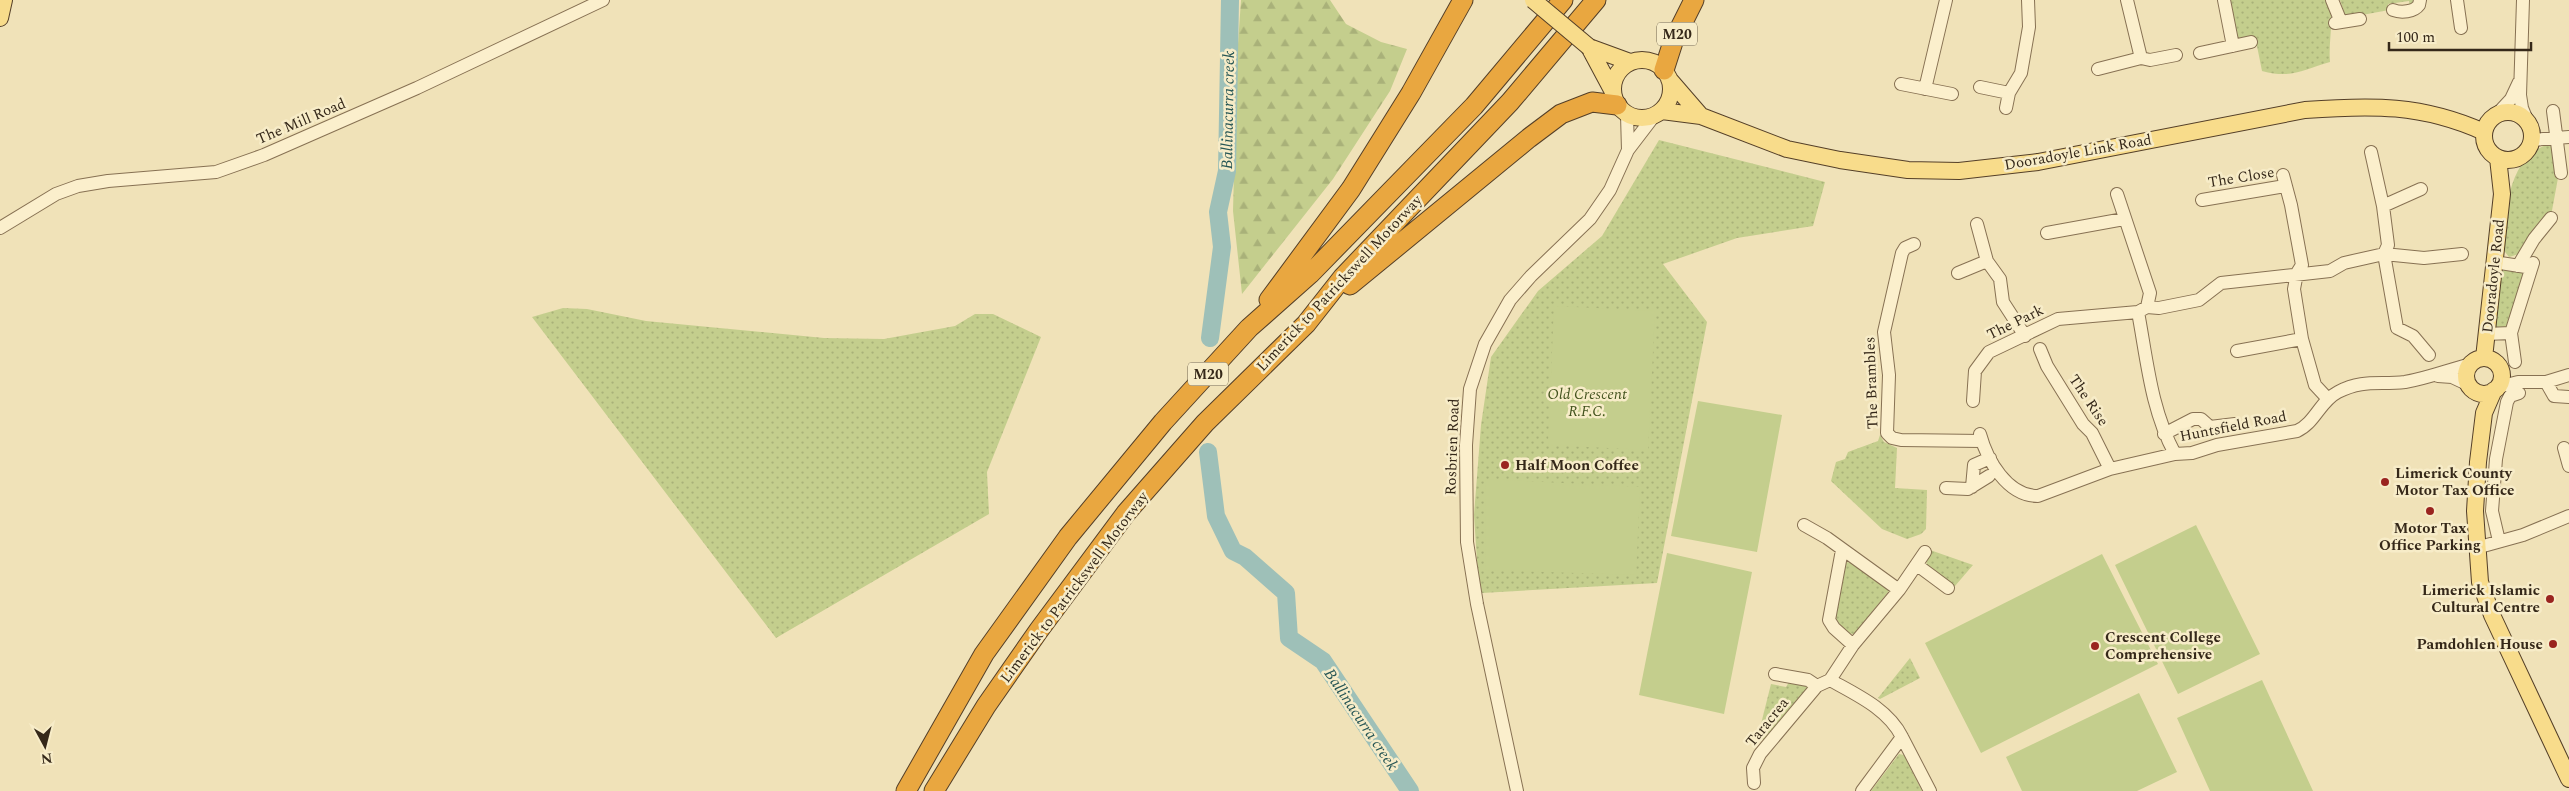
<svg xmlns="http://www.w3.org/2000/svg" width="2569" height="791" font-family="Spectral,serif">
<style>
.grass{fill:url(#grass-dots)}
.forest{fill:url(#forest-firs)}
.garden{fill:#c4ce8d}
.lines{fill:none;stroke-linecap:round;stroke-linejoin:round}
.river{stroke:#9ec0b8;stroke-width:18}
.minor-casing{stroke:#877153;stroke-width:14}
.major-casing{stroke:#543f28;stroke-width:18}
.highway-casing{stroke:#543f28;stroke-width:21}
.minor{stroke:#fbefcc;stroke-width:12}
.major{stroke:#f8dc8b;stroke-width:16}
.highway{stroke:#e9a740;stroke-width:19}
.major-bridge-casing{stroke:#543f28;stroke-width:18;stroke-linecap:butt}
.major-bridge{stroke:#f8dc8b;stroke-width:16}
.poi-dot{fill:#9a241f;stroke:#f7ecc8;stroke-width:2}
.labels{text-anchor:middle;stroke-width:5;stroke-linejoin:round;paint-order:stroke}
.shield{fill:#f7ecc8;stroke:#6f634e;stroke-width:1}
.shield-label{font-size:14px;font-weight:bold;fill:#352819}
.street-label{font-size:15px;fill:#352819;stroke:#f7ecc8}
.park-label{font-size:15px;font-style:italic;fill:#43531e;stroke:#f7ecc8}
.poi-label{font-size:15px;font-weight:bold;fill:#352819;stroke:#f7ecc8;text-anchor:start}
.water-label{font-size:16px;font-style:italic;fill:#275655;stroke:#f7ecc8}
</style>
<defs>
<pattern id="grass-dots" width="8" height="8" patternUnits="userSpaceOnUse" patternTransform="scale(1.25)"><rect width="8" height="8" fill="#c4ce8d"/><path d="M2 2h.1M6 6h.1" fill="none" stroke="#a9b179" stroke-width="1.8" stroke-linecap="round"/></pattern>
<pattern id="forest-firs" width="22" height="20" patternUnits="userSpaceOnUse" patternTransform="scale(1.25)"><rect width="22" height="20" fill="#c4ce8d"/><path d="M5 1l3.5 6h-7zM16 11l3.5 6h-7z" fill="#a9b179"/></pattern>
</defs>
<rect width="100%" height="100%" fill="#f0e2b8"/>
<path class="grass" d="M2227,0H2328C2335,20 2328,40 2330,62C2302,70 2292,79 2262,71L2257,46L2237,40Z
M2340,0H2413V2L2410,8L2409,1L2388,4L2389,10L2346,18Z
M1659,140L1825,182L1813,226L1737,238L1663,264L1707,322L1657,583L1482,593L1478,576L1474,515L1481,425L1491,357L1538,291L1602,236Z
M2549,144H2553L2558,178L2551,216L2519,254L2509,257L2502,248C2506,212 2507,157 2549,144Z
M2504,270L2527,271L2510,327L2494,328L2500,273Z
M563,308L587,309L646,321L824,338L884,339L955,326L975,314H993L1041,337L987,472L989,514L776,638L532,317Z
M1880,435L1884,442L1897,448L1895,488L1927,490L1926,529L1921,534L1907,539L1882,529L1831,481L1836,462L1845,459L1848,452L1878,441Z
M1930,550L1973,565L1955,586L1926,565Z
M1846,562L1852,563L1888,588L1889,591L1854,634C1821,634 1842,580 1846,562Z
M1910,658L1920,678L1880,699L1878,698Z
M1789,682L1807,685L1808,689L1766,742L1758,736L1771,684L1786,687Z
M1899,754L1904,755L1922,791H1871Z"/>
<path class="forest" d="M1241,0H1330L1346,24L1381,42L1407,49L1390,91L1333,179L1242,294L1233,211L1237,59Z"/>
<path class="garden" d="M1554,306L1655,311L1648,450L1548,445Z
M1698,401L1782,415L1757,552L1671,536Z
M1485,479L1640,487L1636,575L1486,570Z
M2196,525L2260,654L2178,694L2115,565Z
M1667,553L1752,572L1724,714L1639,695Z
M2102,554L2158,664L1981,753L1925,643Z
M2262,680L2313,791H2210L2177,718Z
M2139,693L2177,772L2137,791H2022L2006,757Z"/>
<g class="lines">
<path class="river" d="M1210,338L1222,247L1218,212L1227,171L1230,0
M1208,452L1216,516L1233,551L1245,557L1286,593L1289,638L1323,661L1410,791"/>
<g class="minor-casing">
<path id="minor" d="M2127,0L2141,58
M2224,0L2233,46
M2332,0L2341,22
M2457,0L2461,28
M2523,0L2520,95L2522,108L2527,120
M2393,10C2401,13 2414,12 2419,5L2420,0
M2335,23L2360,19
M2200,53L2251,42
M2098,69L2141,58L2150,60L2176,55
M1901,84L1952,94
M1980,87L2009,93
M1925,89L1946,0
M2006,108L2009,93L2021,73L2029,27L2028,0
M2553,111L2561,173
M2498,113L2511,99L2519,82
M1627,115L1628,150
M2532,140L2569,137
M2371,152L2383,206L2388,245L2384,254L2397,328L2413,336L2429,355
M2283,175L2291,205L2302,265L2297,273L2294,289L2302,339L2315,385L2328,399
M2117,194L2150,293L2147,307L2138,312C2147,360 2151,410 2175,454
M2202,200L2285,186
M2383,206L2421,189
M1977,224L1987,261L2000,279L2003,302L2025,336
M0,228L56,194L78,186L108,181L216,172L264,155L417,88L603,0
M2047,233L2124,219
M1914,244L1905,248L1902,253L1884,332L1889,375L1887,433L1892,438L1901,440L1982,441
M2494,262L2526,267
M2518,266L2534,239L2551,218
M1958,273L1987,261
M2147,307L2159,308L2199,300L2221,283L2330,271L2344,263L2384,254L2424,258L2462,254
M2486,334L2511,333
M2040,349L2047,366L2083,424L2092,433L2110,469
M2237,351L2302,339
M2515,362L2511,333L2533,263
M2438,376L2452,377L2469,385
M2546,382L2554,396L2569,397
M2498,387L2518,382H2546L2569,375
M1973,401L1975,371L1989,352L2058,319L2138,312
M1980,434C1987,460 2007,496 2038,496L2110,469L2175,454L2192,453L2217,445L2297,431C2315,423 2320,401 2338,392C2363,379 2379,385 2405,382C2428,378 2448,370 2471,364
M2164,434L2193,419H2201L2210,427L2235,424
M2564,448L2569,466
M1972,487L1974,465L1990,458
M1946,488L1968,489L1989,476
M1804,525L1827,538L1899,590
M2499,541L2492,511L2496,459L2507,402L2510,396L2519,393
M2476,548L2523,535L2569,516
M1842,550L1829,620L1834,628L1853,645
M1917,565L1948,588
M1775,674L1808,680L1817,686
M1830,680C1857,695 1888,709 1902,737L1862,791
M1902,737L1930,791
M1754,783L1753,768L1760,754L1817,686L1830,680L1853,645L1899,590L1925,552
M1517,791L1477,604L1467,542L1466,445L1470,389L1485,344L1510,300L1531,276L1590,219L1610,190L1628,150L1654,116"/>
</g>
<g class="major-casing">
<path id="major" d="M0,18L4,0
M1589,47L1612,90
M1589,47L1630,62
M1613 89a29 29 0 1 1 58 0a29 29 0 1 1-58 0Z
M1669,79L1701,116
M1662,111L1701,116L1787,149L1840,160L1908,170L1959,171L2038,162L2305,110C2371,105 2422,104 2484,132
M2484 136a24 24 0 1 1 48 0a24 24 0 1 1-48 0Z
M2484,358L2502,194L2498,158
M2466 376a18 18 0 1 1 36 0a18 18 0 1 1-36 0Z
M2494,390L2484,413L2478,462L2475,511L2480,582L2492,615L2569,779"/>
</g>
<g class="highway-casing">
<path id="highway" d="M1664,70L1673,42L1694,0
M1350,285L1529,138L1561,114L1592,102L1617,105
M1269,300L1351,189L1411,93L1463,0
M906,791L984,654L1068,537L1163,422L1249,328L1310,274L1474,106L1563,0
M934,791L986,706L1039,630L1126,513L1205,423L1306,324L1343,277L1510,102L1596,0"/>
</g>
<use href="#minor" class="minor"/>
<use href="#major" class="major"/>
<use href="#highway" class="highway"/>
<g class="major-bridge-casing">
<path id="major-bridge" d="M1533,0L1589,47"/>
</g>
<use href="#major-bridge" class="major-bridge"/>
</g>
<g class="poi-dot">
<circle cx="1505" cy="465" r="5"/>
<circle cx="2385" cy="482" r="5"/>
<circle cx="2430" cy="511" r="5"/>
<circle cx="2550" cy="599" r="5"/>
<circle cx="2553" cy="644" r="5"/>
<circle cx="2095" cy="646" r="5"/>
</g>
<g class="labels">
<g class="shield">
<rect x="1657" y="22.5" width="40" height="23" rx="4"/>
<rect x="1188" y="362.5" width="40" height="23" rx="4"/>
</g>
<g class="shield-label">
<text x="1677" y="39">M20</text>
<text x="1208" y="379">M20</text>
</g>
<g class="street-label">
<text transform="translate(301 121) rotate(-23)" y="5">The Mill Road</text>
<text transform="translate(2078 152) rotate(-10)" y="5">Dooradoyle Link Road</text>
<text transform="translate(2241 177) rotate(-9)" y="5">The Close</text>
<text transform="translate(2493 276) rotate(-84)" y="5">Dooradoyle Road</text>
<text transform="translate(1339 283) rotate(-47)" y="5">Limerick to Patrickswell Motorway</text>
<text transform="translate(2015 322) rotate(-26)" y="5">The Park</text>
<text transform="translate(1871 383) rotate(-92)" y="5">The Brambles</text>
<text transform="translate(2089 400) rotate(56)" y="5">The Rise</text>
<text transform="translate(2233 426) rotate(-11)" y="5">Huntsfield Road</text>
<text transform="translate(1452 447) rotate(-88)" y="5">Rosbrien Road</text>
<text transform="translate(1074 587) rotate(-53)" y="5">Limerick to Patrickswell Motorway</text>
<text transform="translate(1767 722) rotate(-51)" y="5">Taracrea</text>
</g>
<g class="park-label">
<text x="1587" y="399">Old Crescent<tspan x="1587" dy="17">R.F.C.</tspan></text>
</g>
<g class="poi-label">
<text x="1515" y="470">Half Moon Coffee</text>
<text x="2395" y="478">Limerick County<tspan x="2395" dy="17">Motor Tax Office</tspan></text>
<text x="2430" y="533" text-anchor="middle">Motor Tax<tspan x="2430" dy="17">Office Parking</tspan></text>
<text x="2540" y="595" text-anchor="end">Limerick Islamic<tspan x="2540" dy="17">Cultural Centre</tspan></text>
<text x="2105" y="642">Crescent College<tspan x="2105" dy="17">Comprehensive</tspan></text>
<text x="2543" y="649" text-anchor="end">Pamdohlen House</text>
</g>
<g class="water-label">
<text transform="translate(1227 110) rotate(-89)" y="6">Ballinacurra creek</text>
<text transform="translate(1362 719) rotate(56)" y="6">Ballinacurra creek</text>
</g>
</g>
<g transform="translate(45 746) rotate(173)" stroke="#f7ecc8" stroke-width="4" paint-order="stroke">
<path d="M0-4L9 19L0 12L-9 19Z" fill="#352819"/>
<text y="-8" font-size="14" font-weight="bold" text-anchor="middle" fill="#352819">N</text>
</g>
<path d="M2389 42v8h142v-8" fill="none" stroke="#352819" stroke-width="2.5"/>
<text x="2396" y="42" font-size="15" fill="#352819" stroke="#f7ecc8" stroke-width="4" paint-order="stroke">100 m</text>
</svg>
